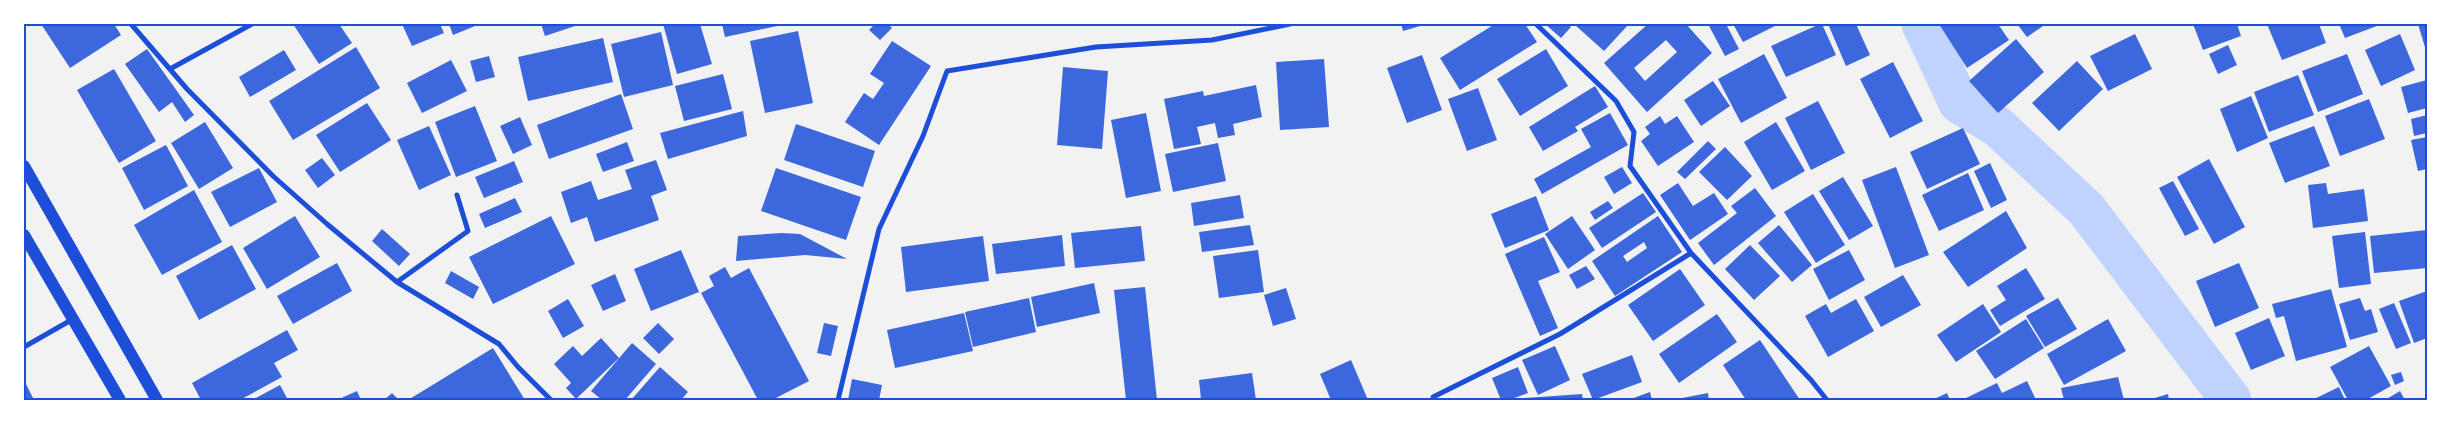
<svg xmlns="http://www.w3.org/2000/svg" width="2451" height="424" font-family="Spectral,serif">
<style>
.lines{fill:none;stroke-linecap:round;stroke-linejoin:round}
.river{stroke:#bfd3fe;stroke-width:41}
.building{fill:#3d67dc;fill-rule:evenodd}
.minor{stroke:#1d4ed8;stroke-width:5}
.primary{stroke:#1d4ed8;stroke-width:12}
.neatline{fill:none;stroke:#1d4ed8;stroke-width:2}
</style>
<rect width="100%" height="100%" fill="#f2f2f2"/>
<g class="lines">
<path class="river" d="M1922,24L1959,103L1998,127L2086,209L2231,400"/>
</g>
<path class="building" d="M41,24H114L121,35L70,68Z
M293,24H339L352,43L319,64Z
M402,24H440L444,33L412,46Z
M449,24H480L453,35Z
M541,24H581L545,36Z
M663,24H700L712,64L677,74Z
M722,24H782V25L725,37Z
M875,24H888L892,28L880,40L869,30Z
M1401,24H1427L1403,31Z
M1495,24H1525L1537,42L1460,90L1440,58Z
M1545,24H1567L1571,27L1561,38Z
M1574,24H1629L1604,51Z
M1648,24H1686L1712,53L1647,112L1604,63ZM1666,40L1677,52L1645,81L1634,68Z
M1708,24H1726L1739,49L1725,56Z
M1733,24H1779L1743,42Z
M1820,24H1822L1836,55L1786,77L1771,46Z
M1828,24H1856L1870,55L1846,66Z
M1939,24H1998L2009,40L1967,68Z
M2017,24H2046L2027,37Z
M2193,24H2237L2241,36L2203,50Z
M2267,24H2319L2326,43L2282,60Z
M2339,24H2382L2345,38Z
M2418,24H2427V54Z
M798,31L813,103L765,113L750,41Z
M661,32L673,85L624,97L611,44Z
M2135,34L2152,69L2108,91L2090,56Z
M2400,34L2415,70L2381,86L2365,50Z
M603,38L613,82L528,101L518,57Z
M2016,39L2044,72L1998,113L1969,81Z
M892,41L931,66L879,145L845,122L864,93L873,99L884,83L870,74Z
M2228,45L2237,65L2218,74L2209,54Z
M356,47L380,88L293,140L269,101Z
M147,49L194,115L185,122L172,102L159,112L125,64Z
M1546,49L1568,86L1520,116L1497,79Z
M284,50L296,70L250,97L239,77Z
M1764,54L1787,98L1741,123L1718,79Z
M2347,54L2363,94L2318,112L2302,71Z
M1422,55L1442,110L1407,123L1387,68Z
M489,56L495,77L476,82L470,61Z
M1324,59L1329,127L1280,130L1276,62Z
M451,60L467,91L422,113L407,83Z
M2077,61L2103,89L2059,131L2032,103Z
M1893,62L1923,121L1890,138L1860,79Z
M1063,67L1108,71L1102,149L1057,145Z
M114,69L156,141L119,163L77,90Z
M723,74L732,109L684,121L675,86Z
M2298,75L2314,115L2269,132L2254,92Z
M2427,80V108L2408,113L2401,87Z
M1713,81L1730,106L1701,126L1684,100Z
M1256,85L1262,117L1233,124L1235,135L1218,138L1215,123L1197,127L1201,144L1174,149L1164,99L1203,91L1204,96Z
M1595,86L1608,107L1575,127L1578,131L1543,151L1529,127Z
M1478,88L1497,140L1467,151L1448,99Z
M621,94L633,129L549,159L537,125Z
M2251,96L2268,138L2237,152L2220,109Z
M2369,99L2385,139L2340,156L2325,116Z
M1818,101L1845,153L1811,170L1785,118Z
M367,103L391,140L340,172L316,135Z
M475,106L497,161L456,177L435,122Z
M743,111L747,136L668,159L660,133Z
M1146,113L1161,191L1126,198L1111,120Z
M1610,113L1628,145L1542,194L1534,179L1591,147L1581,129Z
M2427,115V133L2414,136L2411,119Z
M1660,116L1665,124L1677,116L1694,142L1658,166L1641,141L1650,134L1645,127Z
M520,117L532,145L513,154L500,126Z
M205,122L233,168L199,189L171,143Z
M1776,122L1805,171L1772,190L1744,142Z
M796,124L875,151L863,187L784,160Z
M429,126L451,175L419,190L397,140Z
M2314,126L2330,166L2285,183L2269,143Z
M1963,128L1980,164L1927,189L1910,152Z
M2427,137V169L2418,171L2411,140Z
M1708,141L1716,149L1685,179L1677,172Z
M627,142L634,161L603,172L596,154Z
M1218,143L1226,181L1173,192L1165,154Z
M166,145L188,186L144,210L122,168Z
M1725,147L1752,176L1727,200L1699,172Z
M322,158L335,175L318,188L305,170Z
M2209,159L2245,227L2214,244L2177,177Z
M656,160L667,190L651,196L659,220L595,242L587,217L571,223L561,192L591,181L598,200L632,189L625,170Z
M514,161L523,182L484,198L475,177Z
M1990,163L2007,200L1991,208L1974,171Z
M1622,167L1632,183L1614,194L1604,177Z
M1896,167L1929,255L1895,268L1862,180Z
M259,168L277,202L230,227L211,192Z
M776,168L861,197L846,240L761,211Z
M1968,173L1984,210L1939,231L1922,195Z
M1843,177L1873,226L1849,240L1819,191Z
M2173,181L2199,229L2185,236L2159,188Z
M1678,183L1693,206L1714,193L1728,214L1690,240L1660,195Z
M2326,183L2328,194L2364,189L2368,221L2313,228L2308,185Z
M1755,188L1776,216L1714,265L1698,243L1737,213L1731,206Z
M194,190L222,242L162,275L134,225Z
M1643,193L1656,212L1602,248L1589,228Z
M1813,194L1845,245L1816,263L1784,212Z
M1240,195L1244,218L1194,226L1191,203Z
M1536,196L1549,230L1505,248L1491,214Z
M515,198L522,212L485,228L479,214Z
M1608,201L1613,208L1595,220L1590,212Z
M2006,211L2027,248L1968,287L1943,252Z
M295,216L320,257L267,289L243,248Z
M551,216L575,264L493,304L469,257Z
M1572,216L1595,250L1568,269L1545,234Z
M1658,216L1682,252L1615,296L1592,261ZM1644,242L1647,248L1627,262L1623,256Z
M1250,225L1254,245L1202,252L1199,232Z
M1779,225L1812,265L1792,282L1758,243Z
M1141,226L1145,261L1075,268L1071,233Z
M382,229L410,254L399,266L372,241Z
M2427,230V268L2374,273L2370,236Z
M2365,232L2371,284L2339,288L2332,236Z
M782,233L800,234L847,259L805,255L736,261L738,236Z
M1062,235L1065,266L996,274L992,244Z
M983,236L989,281L906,292L901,247Z
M1544,237L1560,272L1538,281L1558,328L1540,336L1505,254Z
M232,245L256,289L199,320L176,276Z
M1750,245L1780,276L1754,300L1725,269Z
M681,250L699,292L651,311L634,269Z
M1258,250L1264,292L1219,298L1213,256Z
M1849,250L1865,280L1829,300L1813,269Z
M337,263L352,291L293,324L277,296Z
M2239,263L2259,308L2215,327L2196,281Z
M1586,266L1595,279L1577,289L1569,275Z
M725,267L731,278L749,268L809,381L772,400H758L701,293L714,286L709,276Z
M2026,268L2045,299L2000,326L1990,310L2006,300L1997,286Z
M1680,269L1705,305L1653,341L1628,305Z
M451,271L479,287L473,299L445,283Z
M615,274L626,301L603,311L591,285Z
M1903,275L1921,305L1881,327L1864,297Z
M1094,283L1100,313L1037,327L1031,297Z
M1145,287L1157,400H1126L1114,290Z
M1286,288L1296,319L1273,326L1264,295Z
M2331,289L2347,347L2296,361L2284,316L2276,318L2272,304Z
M2427,291V338L2414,343L2399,301Z
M1029,298L1036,332L973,347L965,312Z
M2058,298L2077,329L2045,347L2026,316Z
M2360,298L2365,311L2371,309L2378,332L2350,340L2339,304Z
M568,299L584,326L563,338L548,311Z
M1856,299L1874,331L1828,357L1805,316L1826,304L1831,313Z
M2394,303L2411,343L2396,349L2379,309Z
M1983,304L2001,332L1956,362L1937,335Z
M964,313L973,351L895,368L887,330Z
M1717,314L1737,342L1679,383L1659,354Z
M2269,318L2285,356L2251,370L2235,333Z
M2026,319L2044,348L1995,379L1976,351Z
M2108,319L2126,351L2064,385L2047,354Z
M658,323L674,339L659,354L643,338Z
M824,323L838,326L831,356L817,353Z
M287,330L298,350L274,363L282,377L240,400H201L192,383Z
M601,338L619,358L576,399L566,388L571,383L554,364L573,346L582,356Z
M1760,340L1800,400H1746L1723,365Z
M632,343L656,364L625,400H602L591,391Z
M1555,346L1570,380L1538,395L1522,360Z
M2369,346L2391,386L2366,400H2348L2330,367Z
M493,348L525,400H408Z
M1632,355L1642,382L1593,400L1582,374Z
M1351,360L1368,400H1331L1320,374Z
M660,367L688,392L681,400H631Z
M1518,367L1528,393L1509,400H1501L1492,378Z
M2401,372L2404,381L2395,385L2391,375Z
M1252,373L1256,400H1201L1199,380Z
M2118,377L2124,400H2064L2061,388Z
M852,379L882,385L879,400H848Z
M24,380L34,400H24Z
M2027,381L2036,400H1962L1997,383L2002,393Z
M280,385L288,400H252Z
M2339,387L2345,400H2312Z
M357,391L361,400H337Z
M2400,391L2405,400H2385Z
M1650,392L1652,400H1628Z
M392,393L399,400H384Z
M1708,393L1709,400H1677V399Z
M1947,393L1950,400H1932Z
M1582,394L1583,400H1525V398Z
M2168,394L2169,400H2148Z"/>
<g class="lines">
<path class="minor" d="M131,24L187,89L273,176L327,224L397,282L499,344L518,367L551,400
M1536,24L1616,101L1634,132L1630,166L1691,253L1811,380L1827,400
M170,69L252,24
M397,282L468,231L457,195
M24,347L73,319
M838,400L879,229L923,136L947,71L1096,47L1212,40L1290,24
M1433,400V397L1560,334L1691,253"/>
<path class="primary" d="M24,166L157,400
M24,235L120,400"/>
</g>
<rect width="2451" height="424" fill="none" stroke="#ffffff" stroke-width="50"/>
<rect x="25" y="25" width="2401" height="374" class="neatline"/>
</svg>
